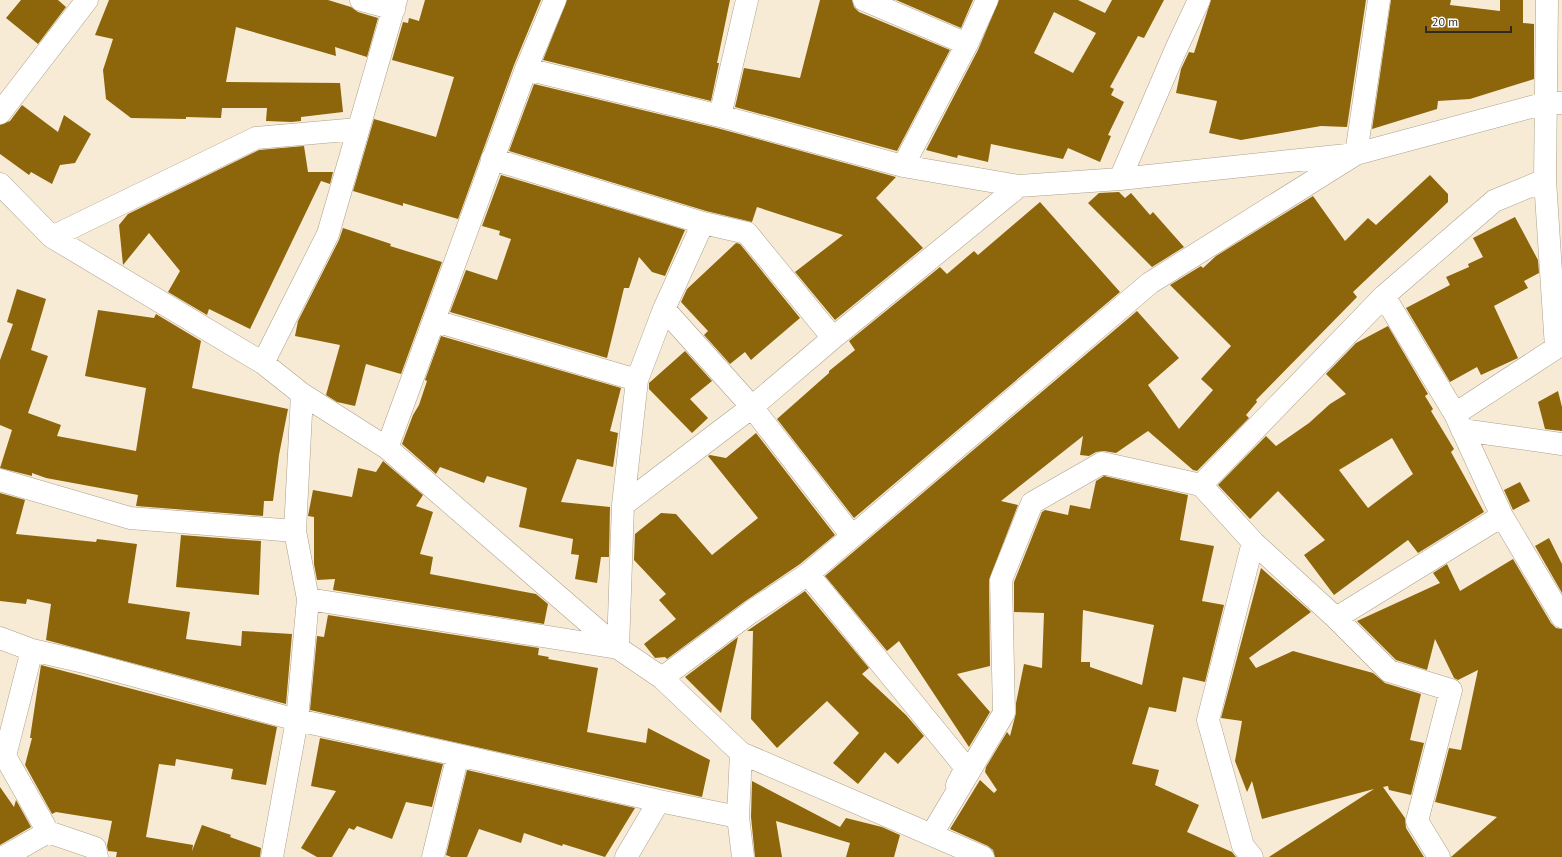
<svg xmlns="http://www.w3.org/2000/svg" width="1562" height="857" font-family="'PT Sans',sans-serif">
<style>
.building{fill:#8d660b;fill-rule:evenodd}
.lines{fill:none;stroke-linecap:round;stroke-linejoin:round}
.street-casing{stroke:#aca08c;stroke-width:23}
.street{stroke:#fff;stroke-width:22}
</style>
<rect width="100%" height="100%" fill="#f8ebd5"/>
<path class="building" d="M21,0H58L66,7L38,44L6,18Z
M109,0H328L351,7L358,12L378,18L367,57L335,47L336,56L236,27L226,82L340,83L343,112L301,117V121L292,122L266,121L267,108H222L221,118L186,117V119L131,118L106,99L103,70L113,39L95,35Z
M425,0H541L514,65L458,219L403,203V206L353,191L374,119L436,137L454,77L392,60L403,22L408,23L409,18L419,21Z
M567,0H730L717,63H719L711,101L543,60Z
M820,0H852L854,7L859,12L950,50L897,151L735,107L744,68L800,78Z
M896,0H973L961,28Z
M999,0H1078L1105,13L1112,0H1164L1144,38L1138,36L1110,87L1114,89L1111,95L1124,102L1108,135L1111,136L1100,162L1068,148L1063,159L991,144L988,162L958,155L957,158L926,150L978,50ZM1054,12L1096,33L1073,73L1034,53Z
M1211,0H1366L1347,127L1321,126L1241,140L1209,133L1217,101L1176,93L1181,69L1189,52L1194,53Z
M1391,0H1451L1450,5L1500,11V0H1523V23L1534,24V79L1470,99L1438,101L1437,109L1372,129Z
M534,84L717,128L896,177L876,198L923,248L835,320L795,272L843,235L757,207L752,222L706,211L509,151Z
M22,105L58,132L64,115L91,134L75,163L60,165L52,184L31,172L29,175L0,154V125L10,121Z
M304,146L308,172H333L330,184L321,181L250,329L209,309L207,315L168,292L180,271L149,233L123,265L119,225L128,214L259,150Z
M501,175L685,230L665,276L652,272L639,257L629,288H624L607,358L450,312L466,270L497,280L511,239L499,235L500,231L482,226Z
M1430,175L1448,194V202L1353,292L1357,297L1256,400L1257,402L1246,415L1249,418L1197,471L1193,470L1148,431L1116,453L1104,451L1096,452L1089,456L1080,455L1083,436L1001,501L1018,505L989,580L990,666L957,674L990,712L969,747L899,641L887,651L825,576L1137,311L1179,358L1148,385L1179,429L1213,390L1201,379L1231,346L1170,285L1201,266L1203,268L1216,256L1313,196L1345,241L1368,218L1376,225Z
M1119,192L1125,198L1131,193L1150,215L1153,212L1184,247L1152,267L1088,203L1099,193Z
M1040,202L1120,292L854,518L777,419L829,373V371L855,350L849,341L940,267L947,274L974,251L978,255Z
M1515,217L1538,260L1539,273L1524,281L1528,288L1494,306L1518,358L1481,375L1477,367L1450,382L1406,308L1450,285L1446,277L1469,267L1468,264L1483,257L1473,238Z
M343,228L391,244L390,246L442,262L401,374L366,364L355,406L337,402L326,395L340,345L295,336L298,321L339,240Z
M736,243L740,244L800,318L751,360L745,352L730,364L704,335L708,331L681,302L687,289Z
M17,289L46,299L31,350L48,356L28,413L61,425L57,436L136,451L146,388L85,376L98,310L154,318L156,314L201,341L192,388L288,409L279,455L273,501H264L263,516L136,506L138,495L46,478L32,473V476L0,468L12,430L0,425V360L13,324L7,322Z
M1388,326L1428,394L1425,396L1433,409L1431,411L1454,449L1451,452L1484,512L1418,553L1408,540L1334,595L1304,555L1325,540L1278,491L1250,519L1218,485L1266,436L1276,446L1309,423L1330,404L1346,394L1326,374L1356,343ZM1392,438L1413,474L1368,508L1339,470Z
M441,336L621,388L610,431L618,433L613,467L577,459L561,502L610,507L609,557H601L597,583L575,579L579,555L571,554L573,539L519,527L527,488L487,476L484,483L440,467L436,474L402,444L413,415L419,405L427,381L425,380Z
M685,351L712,381L690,399L708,418L692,433L649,389V383Z
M1558,391L1562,407V431L1545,429L1538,402Z
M756,433L835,535L800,564L744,602L667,659L665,657L655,658L644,644L676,619L659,600L666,594L634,560L635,533V534L661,513L676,514L712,555L758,518L708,456L710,455L726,458Z
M383,461L423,495L416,506L433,512L420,554L433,557L430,574L536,594L548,604L544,624L333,590L335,579L317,580L314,564V517L308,516L313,490L352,497L358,468L376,472Z
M1104,476L1188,495L1180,540L1214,546L1202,601L1224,605L1205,682L1183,677L1176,712L1149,707L1132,764L1159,770L1155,785L1199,805L1187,832L1232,852L1236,857H995L993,850L988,846L950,829L980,780L994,793L997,790L985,772L986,767L1007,732L1010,736L1016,713V703L1024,664L1042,668L1044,613L1014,612V582L1042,512L1045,510L1068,515L1070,505L1090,509L1096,481ZM1083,610L1154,625L1142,685L1090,667V662H1081Z
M1520,482L1530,501L1513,510L1504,490Z
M0,493L25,500L16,534L96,542L97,539L137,544L128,603L190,612L186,639L241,646L242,631L292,634L286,704L46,640L51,604L27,599L26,604L0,601Z
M181,535L261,541L259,595L176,587Z
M1549,538L1562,564V593L1535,546Z
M1513,559L1551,623L1556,628L1562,629V857H1451L1497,817L1435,802L1449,748L1461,750L1478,670L1458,680L1454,678L1435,639L1427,670L1396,660L1357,621L1440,583L1433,573L1447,564L1460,591Z
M1261,568L1311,612L1249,658L1256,668L1293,651L1373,673L1385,683L1421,694L1410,740L1424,743L1411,795L1389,790L1388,786L1383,787L1405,818L1406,828L1424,857H1269L1374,789L1262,819L1252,781L1247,792L1235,761L1242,721L1221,718Z
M805,591L869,668L862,674L906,715L924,736L898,764L885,752L858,784L833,763L859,733L827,701L777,748L751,719L753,631H747Z
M328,615L539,648L538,655L549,657L548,659L598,668L587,732L646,743L648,728L710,760L702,797L310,710L317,636L324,637Z
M738,637L721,713L685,677Z
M41,665L277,727L266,785L231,779L233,769L176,759L175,766L159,764L146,837L193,845L192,851L202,825L231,835L230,837L261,848L260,857H116L117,852L108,851L107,846L112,821L56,812L52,814L25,765L32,738H30Z
M320,738L443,764L432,807L406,802L392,839L357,826L354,830L349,828L332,857H317L301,848L336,791L311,786Z
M467,770L635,808L605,857L563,844L562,846L524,833L521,843L479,829L467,857H451L446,855Z
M752,781L840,827L846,818L882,827L900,835L894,857H846L850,843L776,821L782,857H755L751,817Z
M0,787L14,807L16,800L31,827L0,845Z"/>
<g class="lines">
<g class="street-casing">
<path id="street" d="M361,0L394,9
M864,0L967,44
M526,69L720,116L903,166L1019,186L1120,179L1356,154L1546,103H1562
M0,113L87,0
M720,116L747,0
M492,159L703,223L747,233L833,338
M903,166L967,44L987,0
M1120,179L1176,49L1199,0
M0,184L52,237L263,363L302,394L387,448L618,648L662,678L741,753L983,857
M52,237L256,138L358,129
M1384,296L1455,414L1556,348L1545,180
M664,309L752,407L852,536
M435,321L637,380
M263,363L328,234L396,0
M1455,414L1502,516L1562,617
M1462,430L1562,444
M387,448L526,69L555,0
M0,480L130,518L295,531
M1201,485L1384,296L1494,201L1545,180L1547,0
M623,505L752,407L833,338L1019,186
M808,574L966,768L957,785
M308,599L618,648L623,505L637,380L664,309L703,223
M1336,618L1502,516
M0,638L32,650L84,662L297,720L458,755L659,801L738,817L741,753
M32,650L5,756L48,832L95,848L97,857
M662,678L751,612L808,574L1150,283L1356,154L1379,0
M738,817L743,857
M932,834L1004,713L1001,580L1032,503L1102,463L1201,485L1253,542L1336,618L1389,671L1451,690L1417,821L1439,857
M4,857L48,832
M272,857L297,720L308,599L295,531L302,394
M433,857L458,755
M626,857L659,801
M1252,857L1243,846L1208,720L1253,542"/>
</g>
<use href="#street" class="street"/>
</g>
<path d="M1426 26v6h85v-6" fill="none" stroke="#2f2b22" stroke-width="2"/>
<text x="1432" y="26" font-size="12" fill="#2f2b22" stroke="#ffffff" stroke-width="3" paint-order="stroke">20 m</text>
</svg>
